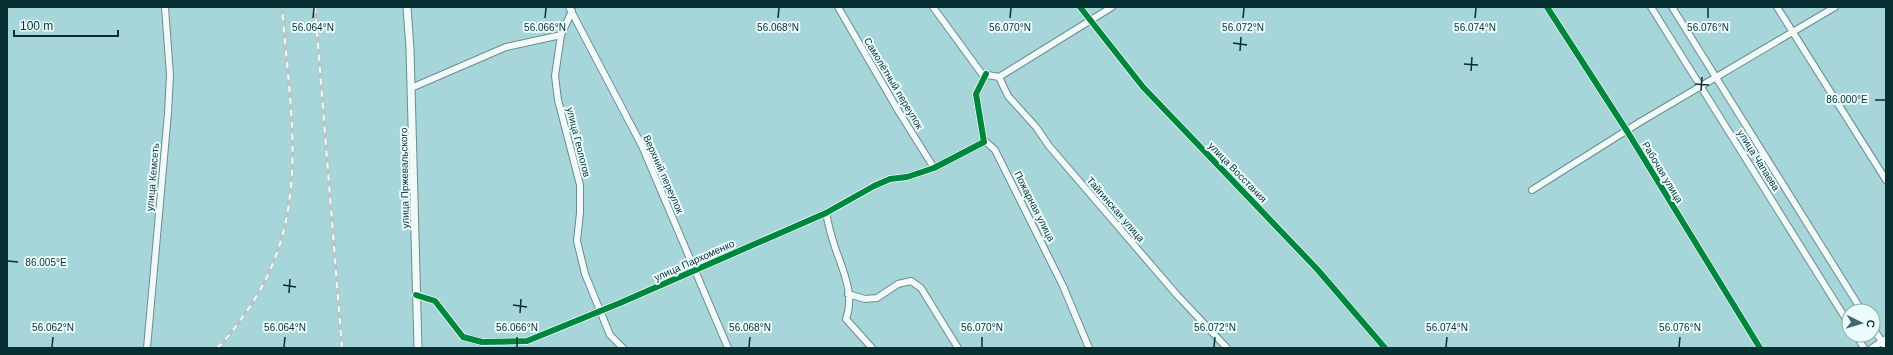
<svg xmlns="http://www.w3.org/2000/svg" width="1893" height="355" font-family="Arial,sans-serif">
<style>
.lines{fill:none;stroke-linecap:round;stroke-linejoin:round}
.minor-casing{stroke:#6a8c8f;stroke-width:8}
.tertiary-casing{stroke:#6a8c8f;stroke-width:9}
.minor{stroke:#f2f9f9;stroke-width:6}
.tertiary{stroke:#f2f9f9;stroke-width:7}
.rail-casing{stroke:#b7c5c6;stroke-width:3.5}
.rail{stroke:#ecfcfd;stroke-width:2;stroke-dasharray:6;stroke-linecap:butt}
.cycleway-casing{stroke:#ecfcfd;stroke-width:8}
.cycleway{stroke:#00873e;stroke-width:6}
.ticks{fill:none;stroke:#082f32;stroke-width:1.5}
.labels{text-anchor:middle;stroke-width:4;stroke-linejoin:round;paint-order:stroke}
.street-label{font-size:10px;fill:#082f32;stroke:#ecfcfd}
.ticks-label{font-size:10px;text-anchor:middle;fill:#082f32;stroke:#ecfcfd;stroke-width:4;stroke-linejoin:round;paint-order:stroke}
</style>
<rect width="100%" height="100%" fill="#a6d6d9"/>
<g class="lines">
<g class="minor-casing">
<path id="minor" d="M569,7L642,146L728,348
M838,7L899,112L934,168
M933,7L982,74L999,77L1112,7
M1080,7L1143,87L1317,269L1385,348
M1547,7L1627,131L1760,348
M1651,7L1849,324
M1672,7L1862,311
M1777,7L1886,180
M572,11L561,35L555,76L558,100L580,185V213L577,241L585,274L610,335L623,348
M999,77L1008,96L1036,127L1049,146L1177,295L1227,348
M411,88L506,47L561,35
M984,140L995,150L1063,286L1089,348
M1532,190L1640,122L1835,7
M826,213C828,222 830,232 833,241C840,265 856,292 846,319L872,348
M848,294L865,299L877,298L898,284L911,281L921,288L958,348
M416,295L435,301L463,337L482,342L527,341L620,303L826,213L874,186L890,179L907,177L934,168L984,142L976,94L986,74
M1873,328L1886,348
M1856,335L1864,348
M147,348L168,113L170,75L165,7
M1872,348L1886,339"/>
</g>
<g class="tertiary-casing">
<path id="tertiary" d="M407,7L410,49L418,348"/>
</g>
<use href="#minor" class="minor"/>
<use href="#tertiary" class="tertiary"/>
<g class="rail-casing">
<path id="rail" d="M315,7L342,348
M217,348C228,338 236,326 244,315C314,219 290,116 282,7"/>
</g>
<use href="#rail" class="rail"/>
<g class="cycleway-casing">
<path id="cycleway" d="M1080,7L1143,87L1317,269L1385,348
M1547,7L1627,131L1760,348
M416,295L435,301L463,337L482,342L527,341L620,303L826,213L874,186L890,179L907,177L934,168L984,142L976,94L986,74"/>
</g>
<use href="#cycleway" class="cycleway"/>
</g>
<path class="ticks" d="M313,18L314,8M545,18L546,8M778,18L779,8M1010,18L1011,8M1243,18L1244,8M1475,18L1476,8M1708,18V8M1233,43L1247,45M1240,51L1241,37M1464,64L1478,65M1471,71L1472,57M1695,84L1709,85M1701,91L1702,77M1875,100H1885M8,261L18,262M283,285L296,287M289,293L290,279M513,305L527,307M520,313L521,299M52,347L53,337M284,347L285,337M517,347V337M749,347L750,337M982,347V337M1214,347L1215,337M1446,347L1447,337M1679,347L1680,337"/>
<g class="labels">
<g class="street-label">
<text transform="translate(894 83) rotate(59)" y="4">Самолётный переулок</text>
<text transform="translate(579 142) rotate(76)" y="4">улица Геологов</text>
<text transform="translate(1759 160) rotate(58)" y="4">улица Чапаева</text>
<text transform="translate(1238 172) rotate(46)" y="4">улица Восстания</text>
<text transform="translate(1663 172) rotate(59)" y="4">Рабочая улица</text>
<text transform="translate(664 174) rotate(66)" y="4">Верхний переулок</text>
<text transform="translate(152 177) rotate(-85)" y="4">улица Кемсеть</text>
<text transform="translate(404 178) rotate(-91)" y="4">улица Пржевальского</text>
<text transform="translate(1035 206) rotate(63)" y="4">Пожарная улица</text>
<text transform="translate(1116 209) rotate(49)" y="4">Тайгинская улица</text>
<text transform="translate(694 260) rotate(-24)" y="4">улица Пархоменко</text>
</g>
</g>
<g class="ticks-label">
<text x="313" y="31">56.064°N</text>
<text x="545" y="31">56.066°N</text>
<text x="778" y="31">56.068°N</text>
<text x="1010" y="31">56.070°N</text>
<text x="1243" y="31">56.072°N</text>
<text x="1475" y="31">56.074°N</text>
<text x="1708" y="31">56.076°N</text>
<text x="1847" y="103">86.000°E</text>
<text x="46" y="266">86.005°E</text>
<text x="53" y="331">56.062°N</text>
<text x="285" y="331">56.064°N</text>
<text x="517" y="331">56.066°N</text>
<text x="750" y="331">56.068°N</text>
<text x="982" y="331">56.070°N</text>
<text x="1215" y="331">56.072°N</text>
<text x="1447" y="331">56.074°N</text>
<text x="1680" y="331">56.076°N</text>
</g>
<rect width="1893" height="355" fill="none" stroke="#082f32" stroke-width="16"/>
<g transform="translate(1861 323) rotate(95)"><circle r="19" fill="#ecfcfd" stroke="#91aaac"/>
<path d="M0-3L7 15L0 10L-7 15Z" fill="#3f696c"/>
<text y="-6" font-size="11" font-weight="bold" text-anchor="middle" fill="#082f32">С</text>
</g>
<path d="M14 30v6h104v-6" fill="none" stroke="#082f32" stroke-width="2"/>
<text x="20" y="30" font-size="12" fill="#082f32" stroke="#ecfcfd" stroke-width="3" paint-order="stroke">100 m</text>
</svg>
